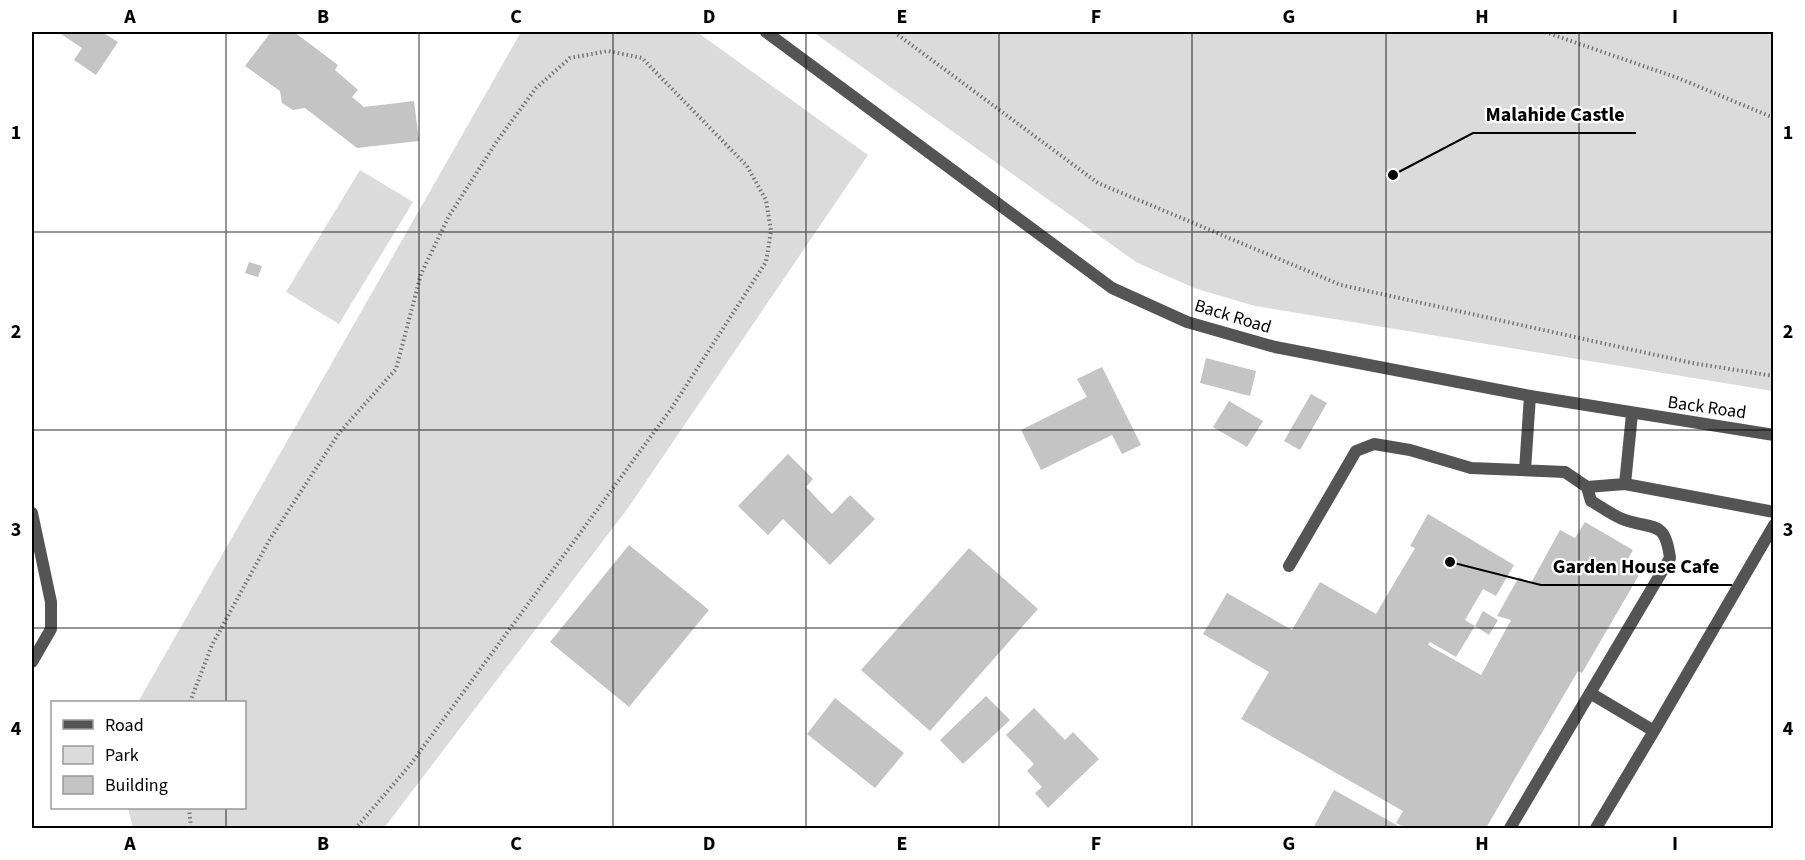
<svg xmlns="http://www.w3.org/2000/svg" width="1805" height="860" font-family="'Source Sans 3',sans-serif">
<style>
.green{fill:#dbdbdb}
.building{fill:#c4c4c4}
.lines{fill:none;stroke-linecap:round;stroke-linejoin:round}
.path{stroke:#767676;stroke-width:4;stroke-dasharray:1.5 3;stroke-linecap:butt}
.service{stroke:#545454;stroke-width:12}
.minor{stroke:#545454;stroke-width:12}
.tertiary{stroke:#545454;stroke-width:12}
.grid{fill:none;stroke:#000;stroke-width:1.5;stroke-opacity:0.55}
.labels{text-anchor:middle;stroke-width:4.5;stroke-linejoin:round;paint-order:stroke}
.street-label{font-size:18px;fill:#000;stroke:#fff}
.leader{fill:none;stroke:#000;stroke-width:2}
.callout-dot{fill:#000;stroke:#fff;stroke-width:2}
.callout-label{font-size:20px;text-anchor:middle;font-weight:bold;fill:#000;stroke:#fff;stroke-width:4.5;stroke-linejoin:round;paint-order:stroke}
.neatline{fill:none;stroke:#000;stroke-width:2}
.grid-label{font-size:20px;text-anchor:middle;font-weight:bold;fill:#000}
</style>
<rect width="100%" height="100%" fill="#fff"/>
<path class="green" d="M521,32H697L868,155L628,508L384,828H133L128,808H244V702H138Z
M813,32H1773V391L1255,306L1194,288L1136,262Z
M360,170L413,202L339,324L286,292Z"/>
<path class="building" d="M58,32H102L118,42L96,75L74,60L82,48Z
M271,32H294L338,65L335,70L358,90L352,97L364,107L414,101L419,141L357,148L305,108L293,110L282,103L280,91L245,66Z
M249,262L262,266L258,277L245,273Z
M1206,358L1256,371L1250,396L1200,383Z
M1102,367L1141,445L1122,454L1112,435L1041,470L1021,430L1087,397L1077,379Z
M1311,394L1327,403L1300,450L1284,441Z
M1229,401L1263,421L1247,447L1213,427Z
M788,454L813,479L806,487L832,514L850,495L875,519L830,565L783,519L768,535L738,506Z
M1428,514L1514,565L1496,596L1483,589L1465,620L1475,626L1456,657L1430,642L1428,645L1481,675L1511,620L1497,616L1519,577L1531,583L1560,530L1575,538L1585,522L1633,550L1624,566L1639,575L1582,673L1578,671L1486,828H1406L1396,823L1403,811L1241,719L1269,672L1203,634L1227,593L1292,630L1320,582L1376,614L1415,548L1410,546Z
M629,545L709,610L629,707L550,642Z
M969,548L1038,609L930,731L861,670Z
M1483,611L1498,620L1489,635L1475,626Z
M986,696L1010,720L963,764L940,740Z
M835,698L904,753L875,788L807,734Z
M1034,708L1065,740L1073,732L1099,759L1048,808L1035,793L1042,787L1027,771L1034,764L1006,735Z
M1334,790L1402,828H1313Z"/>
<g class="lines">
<path class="path" d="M894,32L1098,183L1341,285L1692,363L1774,376
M1545,32L1678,78L1774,118
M190,702L212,645L270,539L339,433L396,369L421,274L449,216L497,141L536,88L570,58L608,51L642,58L747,166L766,200L771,231L766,262L671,409L410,765L356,828
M189,808L191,828"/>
<path class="service" d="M1525,470L1530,396
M1625,484L1632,414
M1587,487L1591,501C1602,507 1613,516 1625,520C1655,530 1665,520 1670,558L1590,693L1654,731L1774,525
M1289,566L1356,451L1374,444L1410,450L1471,468L1565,472L1587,487L1625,484L1774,512
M1510,828L1590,693
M1596,828L1654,731"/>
<path class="minor" d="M32,513L51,602V629L32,662"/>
<path class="tertiary" d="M766,32L1112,288L1187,322L1275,347L1530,396L1774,435"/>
</g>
<path class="grid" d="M226,32V702M419,32V828M613,32V828M806,32V828M999,32V828M1192,32V828M1386,32V828M1579,32V828M32,232H1774M32,430H1774M32,628H1774M226,808V828"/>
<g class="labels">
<g class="street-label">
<text transform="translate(1233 316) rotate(17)" y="6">Back Road</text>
<text transform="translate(1707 407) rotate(8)" y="6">Back Road</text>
</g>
</g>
<path class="leader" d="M1393 175L1473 133H1636M1450 562L1541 585H1732"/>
<g class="callout-dot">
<circle cx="1393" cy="175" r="6"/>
<circle cx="1450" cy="562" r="6"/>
</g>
<g class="callout-label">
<text x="1555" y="121">Malahide Castle</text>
<text x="1636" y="573">Garden House Cafe</text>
</g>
<rect width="1805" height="860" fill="none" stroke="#ffffff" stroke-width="66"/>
<rect x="51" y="701" width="195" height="108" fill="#ffffff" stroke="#999999" stroke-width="1.5"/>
<rect x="63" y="720" width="30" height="9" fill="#545454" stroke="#999999" stroke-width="1.5"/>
<text x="105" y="731" font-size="18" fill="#000000">Road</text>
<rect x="63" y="746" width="30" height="18" fill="#dbdbdb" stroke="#999999" stroke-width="1.5"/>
<text x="105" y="761" font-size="18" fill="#000000">Park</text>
<rect x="63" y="776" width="30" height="18" fill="#c4c4c4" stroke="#999999" stroke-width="1.5"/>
<text x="105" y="791" font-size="18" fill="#000000">Building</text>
<rect x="33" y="33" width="1739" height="794" class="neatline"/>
<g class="grid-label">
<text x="130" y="23">A</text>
<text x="323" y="23">B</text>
<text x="516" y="23">C</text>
<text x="709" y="23">D</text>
<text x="902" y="23">E</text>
<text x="1096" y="23">F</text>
<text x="1289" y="23">G</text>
<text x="1482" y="23">H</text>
<text x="1675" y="23">I</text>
<text x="16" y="139">1</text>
<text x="1788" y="139">1</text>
<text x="16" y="338">2</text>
<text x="1788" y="338">2</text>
<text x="16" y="536">3</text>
<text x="1788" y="536">3</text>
<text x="16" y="735">4</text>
<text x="1788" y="735">4</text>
<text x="130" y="850">A</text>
<text x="323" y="850">B</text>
<text x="516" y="850">C</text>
<text x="709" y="850">D</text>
<text x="902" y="850">E</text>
<text x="1096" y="850">F</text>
<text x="1289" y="850">G</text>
<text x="1482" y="850">H</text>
<text x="1675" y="850">I</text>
</g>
</svg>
